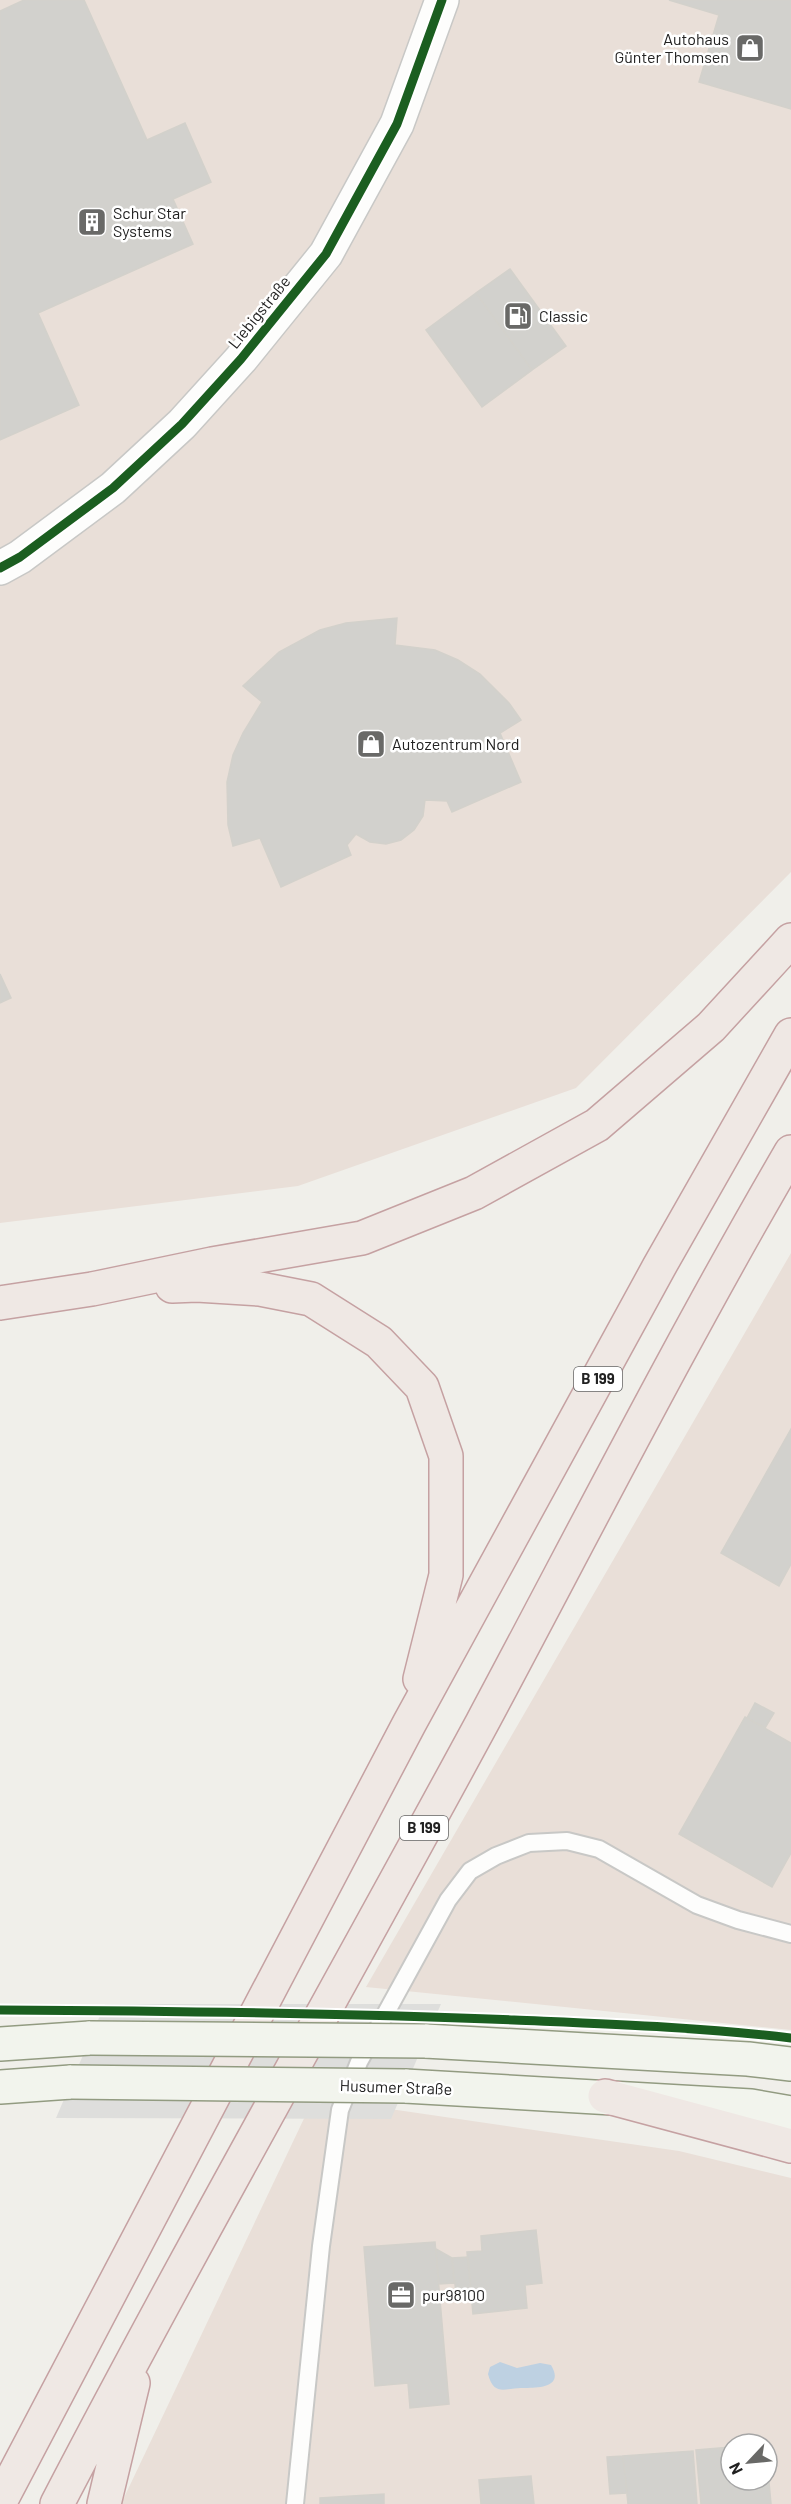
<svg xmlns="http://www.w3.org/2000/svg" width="791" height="2504" font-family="Barlow,sans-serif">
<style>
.commercial{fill:#e9dfd8;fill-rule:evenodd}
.water{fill:#bed1e2}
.pier{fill:#dededc}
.building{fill:#d2d1cd;stroke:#d3d1cb;stroke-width:1.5}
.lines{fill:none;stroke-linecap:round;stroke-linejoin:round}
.service-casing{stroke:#c8c8c6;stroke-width:20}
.tertiary-casing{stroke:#c8c8c6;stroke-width:36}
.secondary-casing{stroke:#929b81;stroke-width:36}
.trunk-casing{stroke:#c5a1a2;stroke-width:36}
.service{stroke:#fdfdfc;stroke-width:16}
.tertiary{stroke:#fdfdfc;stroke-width:33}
.secondary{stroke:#f2f4ed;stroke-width:33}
.trunk{stroke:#efe8e4;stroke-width:33}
.secondary-bridge-casing{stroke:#929b81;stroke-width:36;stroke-linecap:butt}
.secondary-bridge{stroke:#f2f4ed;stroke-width:33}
.cycleway-casing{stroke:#fff;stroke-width:13}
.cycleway{stroke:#1b5e20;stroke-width:9}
.labels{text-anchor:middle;stroke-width:5;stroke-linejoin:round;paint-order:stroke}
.shield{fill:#fff;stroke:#646464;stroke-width:1.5}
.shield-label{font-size:15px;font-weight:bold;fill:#212121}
.poi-label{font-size:16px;fill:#212121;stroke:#fff;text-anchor:start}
.street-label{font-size:16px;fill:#212121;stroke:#fff}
</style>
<rect width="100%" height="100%" fill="#f0efea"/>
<path class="commercial" d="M0,0H791V872L576,1088L298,1186L0,1223Z
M791,1253V2030L366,1987Z
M309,2108L397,2110L679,2151L791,2178V2504H121ZM731,2444H767V2480H731Z"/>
<path class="water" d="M500,2362L517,2368L540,2363L551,2365C565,2388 537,2388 523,2388C507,2387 494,2398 488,2374L490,2367Z"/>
<path class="pier" d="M105,2004H441L391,2119L56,2118Z"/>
<path class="building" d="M24,0H84L147,140L185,123L211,182L173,199L193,244L38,313L79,405L0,440V11Z
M669,0H791V109L699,82L719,15Z
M510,269L566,346L532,370L476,293Z
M476,293L532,370L482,407L426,330Z
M397,618L395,645L435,650L458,660L480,674L509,703L521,720L500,733L521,782L452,812L447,801L425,800L423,816L414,830L401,840L386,844L370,842L356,834L347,845L351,855L281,887L260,838L233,846L228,825L227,782L233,755L243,733L262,702L243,686L279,652L320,630L346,623Z
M0,974L11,998L0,1003Z
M791,1429V1564L779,1586L721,1553Z
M755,1703L774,1713L765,1728L747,1718Z
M745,1717L791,1743V1853L772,1887L679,1834Z
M536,2230L542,2283L525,2285L527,2308L473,2314L467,2252L482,2251L481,2236Z
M435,2242L449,2404L410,2408L408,2383L375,2386L364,2247Z
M436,2249L452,2258L454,2283L439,2284Z
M468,2257L471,2292L456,2293L452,2258Z
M731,2447V2480H767V2460L771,2504H701L696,2450Z
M693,2451L697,2504H628L623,2456Z
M623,2456L627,2493L610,2494L607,2457Z
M531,2476L534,2504H481L479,2480Z
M384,2494V2504H320V2498Z"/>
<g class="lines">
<g class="service-casing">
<path id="service" d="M295,2504L321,2246L340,2110L359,2062L448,1900L470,1871L496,1856L529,1843L567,1841L599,1849L697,1905L738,1920L791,1934"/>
</g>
<g class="tertiary-casing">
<path id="tertiary" d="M0,568L20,557L113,488L182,424L241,359L326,254L397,124L442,0"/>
</g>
<g class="secondary-casing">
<path id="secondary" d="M425,2041L748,2059L791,2064
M0,2044L90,2038
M405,2086L751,2106L791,2113
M0,2087L71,2082"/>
</g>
<g class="trunk-casing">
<path id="trunk" d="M172,1286L197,1285L260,1289L311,1299L379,1342L422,1387L446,1456V1575L420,1679
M0,1303L92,1289L212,1264L362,1238L474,1193L597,1125L711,1027L791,940
M605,2096L791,2146
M0,2502L409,1724L659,1267L791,1035
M57,2504C194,2241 341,1984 482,1723C584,1532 682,1339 791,1152
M104,2504L133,2383"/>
</g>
<use href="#service" class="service"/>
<use href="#tertiary" class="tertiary"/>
<use href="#secondary" class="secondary"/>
<use href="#trunk" class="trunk"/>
<g class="secondary-bridge-casing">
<path id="secondary-bridge" d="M90,2038L425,2041
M71,2082L405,2086"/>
</g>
<use href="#secondary-bridge" class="secondary-bridge"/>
<g class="cycleway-casing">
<path id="cycleway" d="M0,568L20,557L113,488L182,424L241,359L326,254L397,124L442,0
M0,2010C171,2011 343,2013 514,2020C607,2024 699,2027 791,2038"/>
</g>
<use href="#cycleway" class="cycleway"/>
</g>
<defs>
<g id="shop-square" transform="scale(1.5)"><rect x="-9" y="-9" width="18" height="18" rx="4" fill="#696967" stroke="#fff"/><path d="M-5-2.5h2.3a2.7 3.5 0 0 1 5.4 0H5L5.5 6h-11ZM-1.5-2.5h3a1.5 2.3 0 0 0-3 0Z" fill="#fff"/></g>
<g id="building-square" transform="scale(1.5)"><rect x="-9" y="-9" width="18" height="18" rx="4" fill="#696967" stroke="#fff"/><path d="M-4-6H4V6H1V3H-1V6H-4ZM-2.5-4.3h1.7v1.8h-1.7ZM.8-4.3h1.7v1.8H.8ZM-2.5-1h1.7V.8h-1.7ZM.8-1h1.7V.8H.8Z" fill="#fff"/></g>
<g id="fuel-square" transform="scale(1.5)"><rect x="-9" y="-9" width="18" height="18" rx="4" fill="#696967" stroke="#fff"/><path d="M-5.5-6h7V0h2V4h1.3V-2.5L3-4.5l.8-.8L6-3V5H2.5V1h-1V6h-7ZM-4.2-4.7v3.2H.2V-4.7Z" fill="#fff"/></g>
<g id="office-square" transform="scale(1.5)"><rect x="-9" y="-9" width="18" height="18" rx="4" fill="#696967" stroke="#fff"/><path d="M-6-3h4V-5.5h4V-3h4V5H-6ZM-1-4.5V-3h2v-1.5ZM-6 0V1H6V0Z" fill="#fff"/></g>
</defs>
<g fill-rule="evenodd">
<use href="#shop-square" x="750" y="48"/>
<use href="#building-square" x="92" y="222"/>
<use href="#fuel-square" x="518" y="316"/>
<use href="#shop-square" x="371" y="744"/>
<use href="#office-square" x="401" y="2295"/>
</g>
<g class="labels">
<g class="shield">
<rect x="574" y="1367" width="48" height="24" rx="4.5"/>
<rect x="400" y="1816" width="48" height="24" rx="4.5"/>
</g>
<g class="shield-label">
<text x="598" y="1384">B 199</text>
<text x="424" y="1833">B 199</text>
</g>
<g class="poi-label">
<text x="729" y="45" text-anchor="end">Autohaus<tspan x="729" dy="18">Günter Thomsen</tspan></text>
<text x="113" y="219">Schur Star<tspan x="113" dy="18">Systems</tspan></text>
<text x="539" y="322">Classic</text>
<text x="392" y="750">Autozentrum Nord</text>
<text x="422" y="2301">pur98100</text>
</g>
<g class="street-label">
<text transform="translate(259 312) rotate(-51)" y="6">Liebigstraße</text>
<text transform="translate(396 2087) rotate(2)" y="6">Husumer Straße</text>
</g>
</g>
<g transform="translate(749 2462) rotate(244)"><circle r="28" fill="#ffffff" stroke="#a6a6a6" stroke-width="1.5"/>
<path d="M0-4.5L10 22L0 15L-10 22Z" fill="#696967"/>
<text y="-9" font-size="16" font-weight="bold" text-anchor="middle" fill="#212121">N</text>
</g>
</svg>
